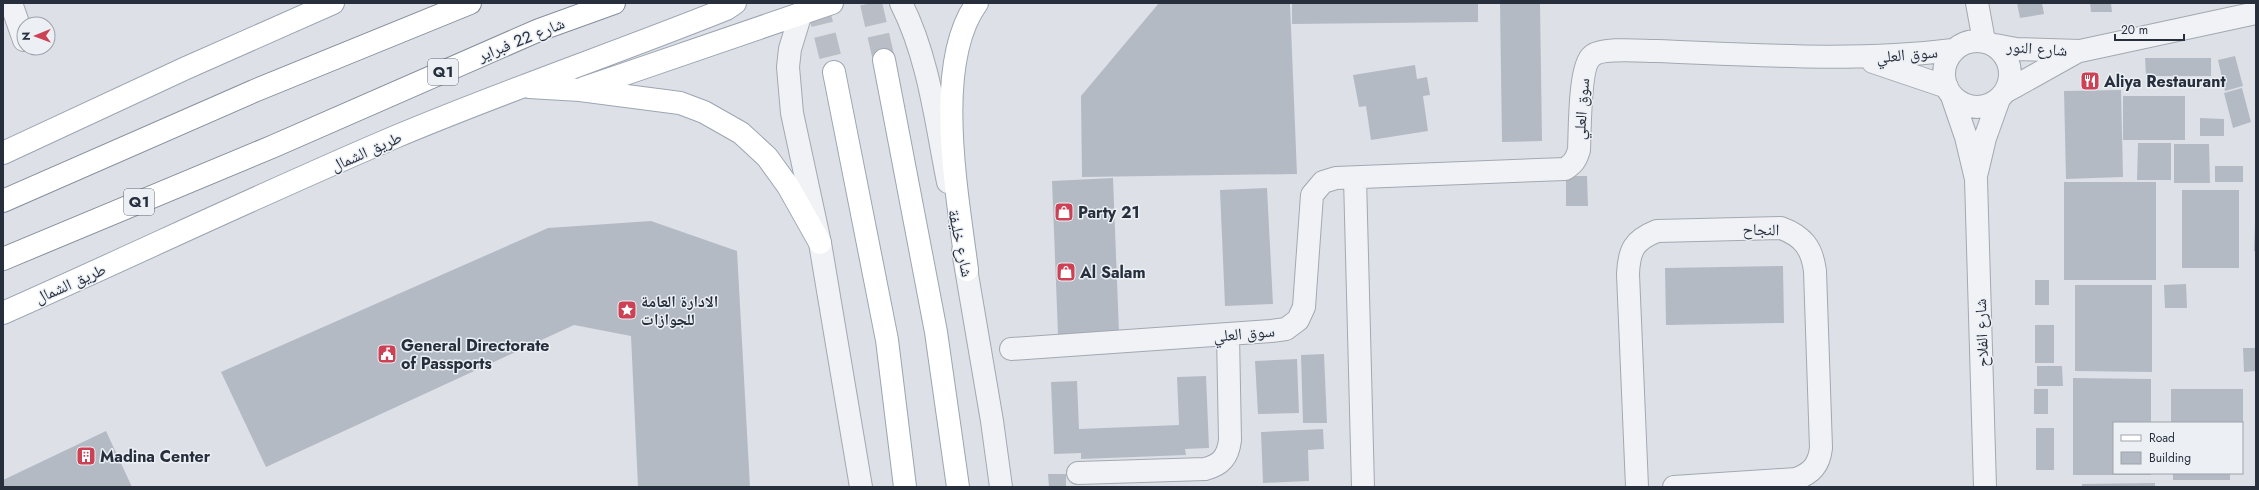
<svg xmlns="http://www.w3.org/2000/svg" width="2259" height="490" font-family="Jost,'Noto Naskh Arabic',sans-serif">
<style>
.building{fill:#b4bac4}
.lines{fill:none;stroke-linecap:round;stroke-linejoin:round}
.major-tunnel{stroke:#b9bdc5;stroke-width:22;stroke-dasharray:22 11;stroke-linecap:butt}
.minor-casing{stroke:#a3a8b1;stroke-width:24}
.major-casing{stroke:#9ca5b3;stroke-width:24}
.highway-casing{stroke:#858e9d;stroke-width:24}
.minor{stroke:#f0f2f5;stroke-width:22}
.major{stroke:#fff;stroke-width:22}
.highway{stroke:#fff;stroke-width:22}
.labels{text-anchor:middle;stroke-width:3;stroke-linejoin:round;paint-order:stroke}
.shield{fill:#ecf0f5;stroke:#626974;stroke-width:1}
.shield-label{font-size:15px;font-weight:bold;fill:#272f3d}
.street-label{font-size:16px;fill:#272f3d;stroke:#ecf0f5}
.poi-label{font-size:16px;font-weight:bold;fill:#272f3d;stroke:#ecf0f5;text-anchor:start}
</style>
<rect width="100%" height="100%" fill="#dde1e7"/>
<path class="building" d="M1159,3H1290L1297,174L1082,177L1081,96Z
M1292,3H1478V22L1292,24Z
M1500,3H1540L1542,141L1502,142Z
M2017,3H2042L2044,14L2020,18Z
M2090,3H2111L2112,12H2091Z
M2235,56L2243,86L2225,91L2218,60Z
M2145,58H2211V76H2146Z
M1415,65L1417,79L1427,77L1430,95L1423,96L1428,131L1371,140L1366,106L1359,107L1353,75Z
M2242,88L2251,122L2233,128L2224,93Z
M2121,90L2123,177L2066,179L2064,91Z
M2123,96H2185V140H2123Z
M2200,118L2224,119V136H2200Z
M2138,143H2171V180H2137Z
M2174,144H2209L2210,183H2174Z
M2215,166H2243V182H2215Z
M1566,176H1587L1588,206H1566Z
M1113,178L1119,332L1058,335L1052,181Z
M2064,182H2156V280H2064Z
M1267,188L1273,304L1225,306L1220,190Z
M2182,190H2239V268H2182Z
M651,221L737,251L750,487H638L631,336L574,325L266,467L221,372L548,228Z
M2255,223H2256V251H2254Z
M1783,266L1784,323L1666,325L1665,268Z
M2035,280H2049V305H2035Z
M2186,284L2187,308H2165L2164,285Z
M2075,285H2152V372L2075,371Z
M2035,325H2054V363H2035Z
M2243,348H2256V371L2244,372Z
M1324,354L1327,423H1303L1301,355Z
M1297,359L1299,413L1258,414L1255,361Z
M2037,366H2062L2063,386H2037Z
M1206,376L1209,448L1185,449L1186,455L1081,459V453L1054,454L1051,382L1077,381L1079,429L1179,425L1177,377Z
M2073,378L2151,379V423H2114V473H2151V475H2073Z
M2034,389H2048V414H2034Z
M2171,389H2243V423H2171Z
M2036,428H2054V470H2036Z
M1323,429L1324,449L1308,450L1309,481L1263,483L1261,432Z
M106,431L132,487H3V480Z
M2173,473H2230V480H2173Z
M1048,474H1066V487H1049Z
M2155,483V487H2082V484Z"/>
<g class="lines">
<path class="major-tunnel" d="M817,3L834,72
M871,3L884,60"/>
<g class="minor-casing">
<path id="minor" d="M11,3L24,40
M901,3C929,58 936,123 948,182
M1977,3L1984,41
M801,13L790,49L788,67L792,113L820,243L861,487
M1944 74a33 33 0 1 1 66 0a33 33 0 1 1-66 0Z
M1995,45L2016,49L2080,51L2256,13
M1873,62L1947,87
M2005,92L2075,53
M1952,96L1966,137L1976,179L1985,487
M1977,172L1985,138L1999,99
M1355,178L1363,487
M963,251L992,421L1001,487
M1011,349L1271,331L1286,329L1298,320L1304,307L1312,195L1323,182L1336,178L1565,169C1573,164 1576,160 1579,150C1580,132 1579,66 1592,56C1602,47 1643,51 1657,51C1756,55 1855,62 1953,50
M1078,473L1205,469C1221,465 1228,457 1230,440L1228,335
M1637,487L1628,274C1629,250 1634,240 1657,231L1781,228C1803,236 1812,248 1815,271L1821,448C1819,465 1812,473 1796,479L1674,487"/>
</g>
<g class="major-casing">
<path id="major" d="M884,60L936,332L958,487
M834,72L887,340L905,487
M529,87L580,90L680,103L704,112L741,133L767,157L788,186L820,243
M584,88L832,3
M3,153L186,68L333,3
M967,270C958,197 932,65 977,3
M3,313C134,255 263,193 395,137C504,91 616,53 726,9L735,3"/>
</g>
<g class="highway-casing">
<path id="highway" d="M3,201L254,91L470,3
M3,259L274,146L539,30L614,3"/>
</g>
<use href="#minor" class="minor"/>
<use href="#major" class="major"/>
<use href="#highway" class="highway"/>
</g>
<defs>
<g id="restaurant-square" transform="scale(1)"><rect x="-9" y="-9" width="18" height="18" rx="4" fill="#cd4154" stroke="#ecf0f5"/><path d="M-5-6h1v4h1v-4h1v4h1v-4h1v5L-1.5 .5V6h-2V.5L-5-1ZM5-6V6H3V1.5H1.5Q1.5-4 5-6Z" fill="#fff"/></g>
<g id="shop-square" transform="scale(1)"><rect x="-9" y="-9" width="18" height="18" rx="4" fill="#cd4154" stroke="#ecf0f5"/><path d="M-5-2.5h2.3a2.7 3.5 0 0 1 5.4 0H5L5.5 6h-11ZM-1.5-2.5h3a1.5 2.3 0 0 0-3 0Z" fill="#fff"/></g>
<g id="sight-square" transform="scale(1)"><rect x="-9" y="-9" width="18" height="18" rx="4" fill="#cd4154" stroke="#ecf0f5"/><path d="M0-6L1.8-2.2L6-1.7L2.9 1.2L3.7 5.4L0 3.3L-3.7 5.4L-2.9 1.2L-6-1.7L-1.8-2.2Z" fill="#fff"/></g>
<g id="civic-square" transform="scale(1)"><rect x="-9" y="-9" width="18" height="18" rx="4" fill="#cd4154" stroke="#ecf0f5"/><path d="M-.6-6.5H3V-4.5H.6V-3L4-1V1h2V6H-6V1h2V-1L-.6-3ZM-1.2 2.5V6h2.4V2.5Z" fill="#fff"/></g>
<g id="building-square" transform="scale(1)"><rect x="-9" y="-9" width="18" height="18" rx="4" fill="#cd4154" stroke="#ecf0f5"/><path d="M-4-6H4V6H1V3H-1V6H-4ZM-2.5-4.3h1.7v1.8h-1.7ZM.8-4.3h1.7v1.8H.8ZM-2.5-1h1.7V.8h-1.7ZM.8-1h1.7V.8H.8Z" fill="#fff"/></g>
</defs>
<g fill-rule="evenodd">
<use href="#restaurant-square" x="2090" y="81"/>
<use href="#shop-square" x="1064" y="212"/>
<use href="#shop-square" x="1066" y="272"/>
<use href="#sight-square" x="627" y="310"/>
<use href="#civic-square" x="387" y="354"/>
<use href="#building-square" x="86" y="456"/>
</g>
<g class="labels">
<g class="shield">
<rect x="428" y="59" width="30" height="26" rx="3"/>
<rect x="124" y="189" width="30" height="26" rx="3"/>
</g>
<g class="shield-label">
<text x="443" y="77">Q1</text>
<text x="139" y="207">Q1</text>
</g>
<g class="street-label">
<text transform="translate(521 39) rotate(-22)" y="6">شارع 22 فبراير</text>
<text transform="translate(2037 48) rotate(4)" y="6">شارع النور</text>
<text transform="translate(1907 54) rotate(-5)" y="6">سوق العلي</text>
<text transform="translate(1581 109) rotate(-86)" y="6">سوق العلي</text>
<text transform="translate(366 151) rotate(-24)" y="6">طريق الشمال</text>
<text transform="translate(1761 229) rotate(1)" y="6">النجاح</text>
<text transform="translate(961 243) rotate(78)" y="6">شارع خليفة</text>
<text transform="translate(70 283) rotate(-24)" y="6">طريق الشمال</text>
<text transform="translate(1244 333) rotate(-5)" y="6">سوق العلي</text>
<text transform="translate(1981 333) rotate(-92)" y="6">شارع الفلاح</text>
</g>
<g class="poi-label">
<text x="2104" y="87">Aliya Restaurant</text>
<text x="1078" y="218">Party 21</text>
<text x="1080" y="278">Al Salam</text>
<text x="641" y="307">الادارة العامة<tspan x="641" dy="18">للجوازات</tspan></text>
<text x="401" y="351">General Directorate<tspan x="401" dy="18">of Passports</tspan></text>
<text x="100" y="462">Madina Center</text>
</g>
</g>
<rect width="2259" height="490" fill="none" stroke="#272f3d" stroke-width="8"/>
<rect x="2113" y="422" width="130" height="52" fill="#ecf0f5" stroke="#9da3ab"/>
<rect x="2121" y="435" width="20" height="6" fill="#ffffff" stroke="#9da3ab"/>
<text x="2149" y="442" font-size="12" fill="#272f3d">Road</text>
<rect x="2121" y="452" width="20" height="12" fill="#b4bac4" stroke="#9da3ab"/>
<text x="2149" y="462" font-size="12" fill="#272f3d">Building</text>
<g transform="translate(36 36) rotate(269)"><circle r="19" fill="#ecf0f5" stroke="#9da3ab"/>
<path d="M0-3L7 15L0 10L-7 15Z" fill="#cd4154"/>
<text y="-6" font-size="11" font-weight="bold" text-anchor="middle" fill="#272f3d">N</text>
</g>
<path d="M2115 34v6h69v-6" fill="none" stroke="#272f3d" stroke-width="2"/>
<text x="2121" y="34" font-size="12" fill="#272f3d" stroke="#ecf0f5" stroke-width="3" paint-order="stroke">20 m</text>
</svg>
